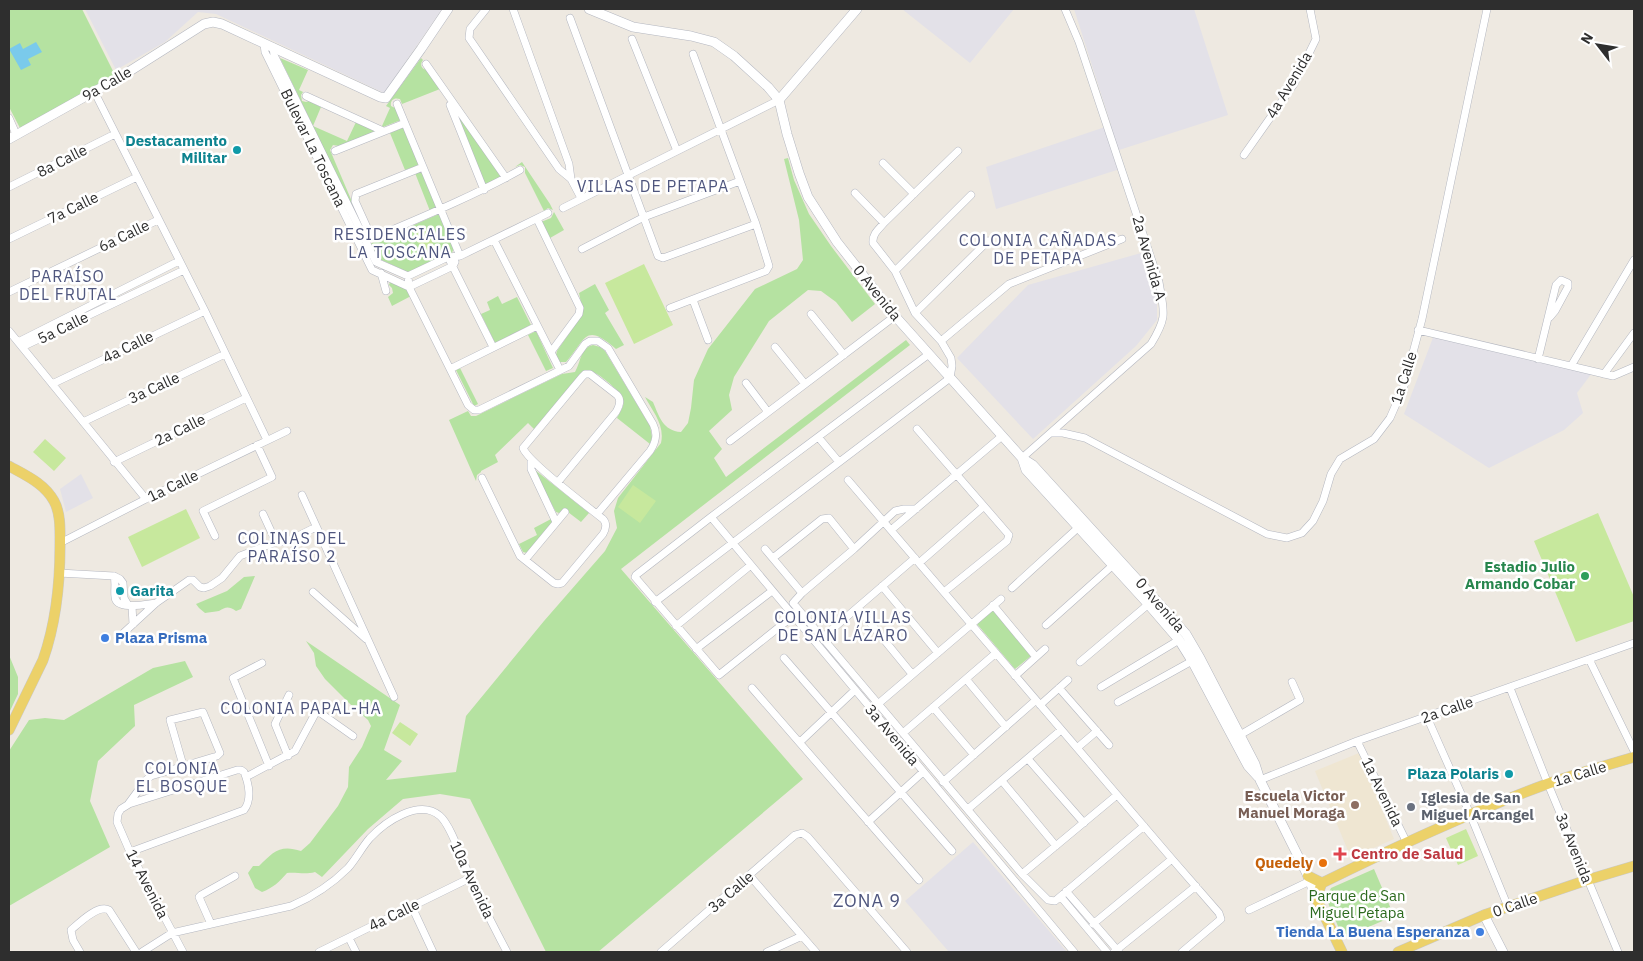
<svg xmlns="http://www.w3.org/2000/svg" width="1643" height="961" font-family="'IBM Plex Sans',sans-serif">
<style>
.industrial{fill:#e3e1e8}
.education{fill:#efe6d2}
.green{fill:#b5e2a1}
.pitch{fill:#c7e89d}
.water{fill:#7acaeb}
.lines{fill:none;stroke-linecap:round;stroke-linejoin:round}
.street-casing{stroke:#b4b7c0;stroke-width:8}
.secondary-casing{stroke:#b4b7c0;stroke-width:10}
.primary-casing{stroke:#c9c9c9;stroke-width:11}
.street{stroke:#fff;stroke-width:7}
.secondary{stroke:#fff;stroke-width:9}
.primary{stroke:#ecd169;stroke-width:10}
.culture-dot{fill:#0f9aa8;stroke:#fff;stroke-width:2}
.leisure-dot{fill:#2e9e5b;stroke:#fff;stroke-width:2}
.shop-dot{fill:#3f7fe0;stroke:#fff;stroke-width:2}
.education-dot{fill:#8d6e63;stroke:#fff;stroke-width:2}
.worship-dot{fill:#6b7280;stroke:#fff;stroke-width:2}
.health-dot{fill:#e0444e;stroke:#fff;stroke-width:2}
.food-dot{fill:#e8710a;stroke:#fff;stroke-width:2}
.labels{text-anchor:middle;stroke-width:5;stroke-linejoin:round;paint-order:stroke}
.street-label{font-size:15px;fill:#2e2e2e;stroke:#fff}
.culture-label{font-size:15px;font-weight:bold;fill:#0d838f;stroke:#fff;text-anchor:end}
.leisure-label{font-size:15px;font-weight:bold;fill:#27864d;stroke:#fff;text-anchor:end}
.shop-label{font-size:15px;font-weight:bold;fill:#366cbe;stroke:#fff;text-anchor:start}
.education-label{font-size:15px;font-weight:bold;fill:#785e54;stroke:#fff;text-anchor:end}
.worship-label{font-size:15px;font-weight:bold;fill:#5b616d;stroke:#fff;text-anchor:start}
.health-label{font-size:15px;font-weight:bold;fill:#be3a42;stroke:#fff;text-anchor:start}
.food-label{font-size:15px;font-weight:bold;fill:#c56008;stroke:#fff;text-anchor:end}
.park-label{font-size:15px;fill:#2c6a1e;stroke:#fff}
.neighbourhood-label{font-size:16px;letter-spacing:1px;fill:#4f567e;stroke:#fff}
.quarter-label{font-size:18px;letter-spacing:1px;fill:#4f567e;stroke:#fff}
</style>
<rect width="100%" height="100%" fill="#eee9e1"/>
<path class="industrial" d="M85,9H442L384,93L216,14L198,12L165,42L116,70Z
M902,9H1014L970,63Z
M1074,9H1194L1228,115L1119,150L1123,168L996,209L986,167L1111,125Z
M1141,253L1157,299V320L1136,346L1033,439L957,358L1028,285Z
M1434,335L1595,369L1577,393L1583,413L1564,430L1489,468L1404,414Z
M81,474L93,498L66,512L60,489Z
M973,842L1067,952H949L905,901Z"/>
<path class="education" d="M1359,753L1394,839L1351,858L1315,771Z"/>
<path class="green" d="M9,9H82L115,75L20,128L9,107Z
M280,58L308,70L299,90L303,92L301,95L302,101L306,102L309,101L321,107L313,126L347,141L356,122L376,131L339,146L333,145L330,150L370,244L439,214L454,247L452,253L410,273L377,258Z
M421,58L423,60C419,65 422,70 428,70L440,89L402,104L400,99C394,97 390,100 391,106L397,109L401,120L383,127L382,126L390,108L386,106Z
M445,93L506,178L484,190Z
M404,127L419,165L405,170L390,133Z
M788,158L794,180L809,214L831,246L875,304L852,322L836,302L821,291L808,290L769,321L734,377L729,395L732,410L709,431L722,449L714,458L726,477L906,340L910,345L621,569L803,779L598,952H546L470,799L440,794L403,799L368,829L322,877L315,872C305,875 297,872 287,873C279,882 273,888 262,892L255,888L248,873L253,866H259C273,852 280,844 301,851L310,843L338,806L348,787L349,767L362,747L371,726L368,720L349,703L325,679L316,666L314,653L306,641L400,705L384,750L402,761L386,780L456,772L466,716L544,621L605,551L617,528L614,511L618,498L661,443C665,425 653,412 645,397L653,402C659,416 663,431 681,432L688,423L691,408L694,380L708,349L755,289L797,269L803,260L799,220L784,159Z
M522,162L550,204L553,210L548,208L544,211L525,173V167L520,165L515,167Z
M422,171L437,208L430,211L415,173Z
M554,212L564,230L550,238L541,222L551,218Z
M390,282L408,290L411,296L392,306L388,297L393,293L392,288L389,285Z
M595,284L609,310L605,313L624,345L616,349C584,321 586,340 566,362H560L556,355L557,351L583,313L579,293Z
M498,296L502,304L517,297L531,325L495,343L481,314L490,310L487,302Z
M536,331L553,368L546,371L528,335Z
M593,345L600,347L605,351L650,426L652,437L650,444L617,418C620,412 625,406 623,399C621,391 598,373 591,371L579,376L534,429L528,423L495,455L498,462L481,471V472L477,475L476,481L449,420L468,411L471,416H476L562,374L575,372C581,362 580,348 593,345Z
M460,368L478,404L474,406L456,370Z
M535,470L589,513L581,522L564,509L559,513L556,512L534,472Z
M551,519L553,521L527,553L523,552L519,544L537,535L534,528Z
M255,576L241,609L236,611C228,606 226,607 219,611C215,612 209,612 205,613L199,608L196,604L227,591L244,577Z
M993,610L1031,656L1015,669L977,624Z
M9,655L18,677V694L9,713Z
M185,661L193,677L134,705L135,726L98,761L90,801L110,847L9,906V751L29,720L45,718L64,720L153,668Z
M1374,869L1394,916L1343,938L1326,898L1331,888Z"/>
<path class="pitch" d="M426,228L437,253L425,259L414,233Z
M644,264L673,325L634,344L605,283Z
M45,439L66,458L54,471L33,452Z
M633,485L656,501L640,523L618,507Z
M186,509L200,538L142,567L128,537Z
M1598,513L1634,597V621L1576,642L1534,541Z
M400,722L418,734L410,746L392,733Z
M1466,829L1478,856L1458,865L1446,838Z"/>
<path class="water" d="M36,42L42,52L28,59L31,65L21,70L9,49L20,43L23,49Z"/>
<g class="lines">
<g class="street-casing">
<path id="street" d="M486,9L470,29L469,38L559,169L571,179
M513,9L569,164L571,179L581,198
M570,18L658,256L663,258L756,224
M632,39L677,151
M264,44L265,52L372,270L409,287
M273,47L274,55L376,262L408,276
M426,64L506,178
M306,96L383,131
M98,99L205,311L267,440
M397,104L460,256
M450,105L484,190
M9,118L16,134
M335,151L405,123
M1244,155L1294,84L1316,39L1310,9
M883,163L914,194
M423,167L356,194L355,201L370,234L374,236L380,235C427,215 475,195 520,170
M9,187L115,134
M855,193L884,223
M563,208L779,100
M537,219L580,308L579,314L551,352
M9,239L137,177
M494,240L560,370
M582,249L644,217L740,181
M448,257L493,347
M895,271L971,195
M381,273L386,291
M408,276L409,287L468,405L474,410H479L569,366L585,344L590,341H598L608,348L653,424C658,434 656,442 650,451L597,514
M408,276L448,257L460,256L548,213
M409,287L453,266L455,262
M9,292L158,220
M693,300L708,340
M670,308L766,271L769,266L756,224L693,54
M915,313L988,241
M811,314L844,355
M1418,330L1613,376L1634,367
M9,331L146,499
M941,341L1009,284L1122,239
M18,342L179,261
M22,347L184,270
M775,347L805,384
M1538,359L1556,285L1561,280L1568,283V287L1555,311L1550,317
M1571,366L1634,260
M450,369L537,326
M1604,374L1634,333
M746,383L768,412
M52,384L205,311
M83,422L225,354
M917,429L1009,535L1007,541L944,592
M1051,433H1063L1085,438L1267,534L1287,538L1302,533L1313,521L1323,501L1331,474L1340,459L1374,439L1390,418L1404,386L1422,319L1487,9
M819,438L839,462
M730,441L895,316
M1022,458L1151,344C1168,316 1164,313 1159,282L1079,42L1065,9
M531,459V469L556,522
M114,462L246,398
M482,478L520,556L554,583L558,584L562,583L603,534C606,529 607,523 603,519C588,507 528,462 523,448L582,377L585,374H590L617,395C622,400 619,407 616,412L558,482
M848,480L1172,859L1219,913L1221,919L1182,952
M302,495L394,697
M916,509H904L895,511L854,549L802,593L793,603L1022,874L1048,900L1055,901L1144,826
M263,514L276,542
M711,517L1074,952
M891,530L1002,436
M215,536L203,511L272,477L257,445
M60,543L146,499L287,431
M765,549L802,593
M773,558L822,519L829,518L854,549
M525,560L565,512
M919,563L983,507
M59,573L114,576L120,579L123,583L124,598L128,605
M114,576C116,583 114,590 115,597C116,611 147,604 156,603
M882,586L938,653
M1012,588L1081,525
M313,592L366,639
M655,602L950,378L952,366L951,358L941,341L915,313L895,271L873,243C872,234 879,229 884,223L958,151
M993,605L1036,657
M132,606L133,624
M858,608L912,674
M793,616L719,675L635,577L636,575L711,517L929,354
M1046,625L1112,566
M676,626L751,565
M118,638L156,603L189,580H193L200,587L204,588L210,586L222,578L240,556L276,542H286L316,527
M822,638L915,558
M696,649L772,591
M784,658L952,851
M1589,659L1634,751
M1080,662L1151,602
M262,663L233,678L269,766
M1015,676L1045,649
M966,679L1006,727
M1101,687L1179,640
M752,688L919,880
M1059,688L1109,745
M1510,688L1548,784L1618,952
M1118,702L1192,661
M878,704L1001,599
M1040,705L1068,680
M933,707L974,755
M1427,717L1470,814L1508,907
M903,733L996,653
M1240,735L1300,700L1292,682
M1357,741L1407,843
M800,742L855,690
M1077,748L1097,731
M288,756L275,724L289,695
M1028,759L1084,823
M246,777L295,751L316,712H319L353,736
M1260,780L1357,741L1634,643
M1002,781L1056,846
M943,782L1036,700
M129,803L146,780L151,776L217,756L220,753L203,712L170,720L183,765
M968,809L1061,730
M868,822L923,772
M130,852L244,810C252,800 249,784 244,772L241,770H237L129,804L121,809L118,814L117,822L130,852L183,952
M1022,874L1117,795
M750,876L816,952
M1066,891L1119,952
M1061,897L1107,952
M412,907L433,952
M1249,910L1310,881
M211,924L199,897L201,895L235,876
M1093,924L1172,859
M349,938L356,952
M80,952L73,940L71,930C79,923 98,904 109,910L136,952
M142,952L172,933L291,906C312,897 332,884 348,868C356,859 362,847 370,838C385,822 419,798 440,816C451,825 463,863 470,877C481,903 494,927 507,952
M319,952L470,878
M661,952L795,835L802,833L808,837L907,952
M767,952L802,936
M1114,952L1196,886"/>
</g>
<g class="secondary-casing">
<path id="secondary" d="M589,9L633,27L691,36L714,42L734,56L768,87L779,100L787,134L799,173L808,197L837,242L895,316L1022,458L1033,465L1155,599L1186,634L1200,658L1255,764L1260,780L1308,876L1316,898
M779,100L857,9
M9,139L122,76L204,24L213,22L222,24L380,97L386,98L421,49L448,9
M1022,458L1026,470L1148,604L1179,640L1192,661L1248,766L1258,777
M1484,915L1503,952"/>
</g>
<g class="primary-casing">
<path id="primary" d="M9,466C25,475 44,483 54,501C61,514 60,531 60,546C60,585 56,623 43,660L9,730
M1308,876L1322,883
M1342,952L1316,898L1322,883C1395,847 1470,812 1547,784C1575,774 1605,766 1634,757
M1398,952L1484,915L1587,880L1634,866"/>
</g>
<use href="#street" class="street"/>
<use href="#secondary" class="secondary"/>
<use href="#primary" class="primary"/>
</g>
<g class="culture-dot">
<circle cx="237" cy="150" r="5"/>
<circle cx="120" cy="591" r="5"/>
<circle cx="1509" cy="774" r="5"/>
</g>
<circle class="leisure-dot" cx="1585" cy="576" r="5"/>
<g class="shop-dot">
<circle cx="105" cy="638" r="5"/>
<circle cx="1480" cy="932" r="5"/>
</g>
<circle class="education-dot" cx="1355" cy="805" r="5"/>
<circle class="worship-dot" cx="1411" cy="807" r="5"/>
<path class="health-dot" d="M1337.5 846.5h5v5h5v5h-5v5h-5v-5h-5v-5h5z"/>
<circle class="food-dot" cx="1323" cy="863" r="5"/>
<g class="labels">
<g class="street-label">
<text transform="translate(107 84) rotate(-30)" y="5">9a Calle</text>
<text transform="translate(1289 85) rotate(-59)" y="5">4a Avenida</text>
<text transform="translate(313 148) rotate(64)" y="5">Bulevar La Toscana</text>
<text transform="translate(62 161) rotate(-27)" y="5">8a Calle</text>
<text transform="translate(73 208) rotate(-26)" y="5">7a Calle</text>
<text transform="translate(124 236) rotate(-26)" y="5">6a Calle</text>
<text transform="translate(1149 258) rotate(74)" y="5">2a Avenida A</text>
<text transform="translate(877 293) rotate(51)" y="5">0 Avenida</text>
<text transform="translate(63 328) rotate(-26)" y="5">5a Calle</text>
<text transform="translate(128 347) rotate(-26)" y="5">4a Calle</text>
<text transform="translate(1404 378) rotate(-72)" y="5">1a Calle</text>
<text transform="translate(154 388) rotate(-25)" y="5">3a Calle</text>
<text transform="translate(180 430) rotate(-26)" y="5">2a Calle</text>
<text transform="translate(173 486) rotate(-26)" y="5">1a Calle</text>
<text transform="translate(1160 605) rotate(49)" y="5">0 Avenida</text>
<text transform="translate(1447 710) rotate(-19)" y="5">2a Calle</text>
<text transform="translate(892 735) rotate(50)" y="5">3a Avenida</text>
<text transform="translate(1580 774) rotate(-17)" y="5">1a Calle</text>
<text transform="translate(1382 792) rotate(64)" y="5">1a Avenida</text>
<text transform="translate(1574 848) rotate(68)" y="5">3a Avenida</text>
<text transform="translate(472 880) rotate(65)" y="5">10a Avenida</text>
<text transform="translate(147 884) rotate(63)" y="5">14 Avenida</text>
<text transform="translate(731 892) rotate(-41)" y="5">3a Calle</text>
<text transform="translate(1515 905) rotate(-19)" y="5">0 Calle</text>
<text transform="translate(394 915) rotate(-26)" y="5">4a Calle</text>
</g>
<g class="culture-label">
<text x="227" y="146">Destacamento<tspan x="227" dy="17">Militar</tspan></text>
<text x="130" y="596" text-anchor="start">Garita</text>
<text x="1499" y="779">Plaza Polaris</text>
</g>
<g class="leisure-label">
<text x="1575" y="572">Estadio Julio<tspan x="1575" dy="17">Armando Cobar</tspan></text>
</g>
<g class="shop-label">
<text x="115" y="643">Plaza Prisma</text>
<text x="1470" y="937" text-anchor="end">Tienda La Buena Esperanza</text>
</g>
<g class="education-label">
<text x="1345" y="801">Escuela Victor<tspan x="1345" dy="17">Manuel Moraga</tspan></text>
</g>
<g class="worship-label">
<text x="1421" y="803">Iglesia de San<tspan x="1421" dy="17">Miguel Arcangel</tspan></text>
</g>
<g class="health-label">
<text x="1351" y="859">Centro de Salud</text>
</g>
<g class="food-label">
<text x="1313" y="868">Quedely</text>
</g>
<g class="park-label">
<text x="1357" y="901">Parque de San<tspan x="1357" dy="17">Miguel Petapa</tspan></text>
</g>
<g class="neighbourhood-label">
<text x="653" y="192">VILLAS DE PETAPA</text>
<text x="400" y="240">RESIDENCIALES<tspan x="400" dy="18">LA TOSCANA</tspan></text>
<text x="1038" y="246">COLONIA CAÑADAS<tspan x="1038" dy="18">DE PETAPA</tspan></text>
<text x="68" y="282">PARAÍSO<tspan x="68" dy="18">DEL FRUTAL</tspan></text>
<text x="292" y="544">COLINAS DEL<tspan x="292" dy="18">PARAÍSO 2</tspan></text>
<text x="843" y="623">COLONIA VILLAS<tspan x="843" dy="18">DE SAN LÁZARO</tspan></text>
<text x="301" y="714">COLONIA PAPAL-HA</text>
<text x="182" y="774">COLONIA<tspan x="182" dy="18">EL BOSQUE</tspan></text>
</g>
<g class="quarter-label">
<text x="867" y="907">ZONA 9</text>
</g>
</g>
<rect width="1643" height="961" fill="none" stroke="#2e2e2e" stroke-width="20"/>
<g transform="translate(1598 45) rotate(301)" stroke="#ffffff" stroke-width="4" paint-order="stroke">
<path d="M0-4L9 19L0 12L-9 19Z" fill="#2e2e2e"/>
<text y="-8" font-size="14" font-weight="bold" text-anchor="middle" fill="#2e2e2e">N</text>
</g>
</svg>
